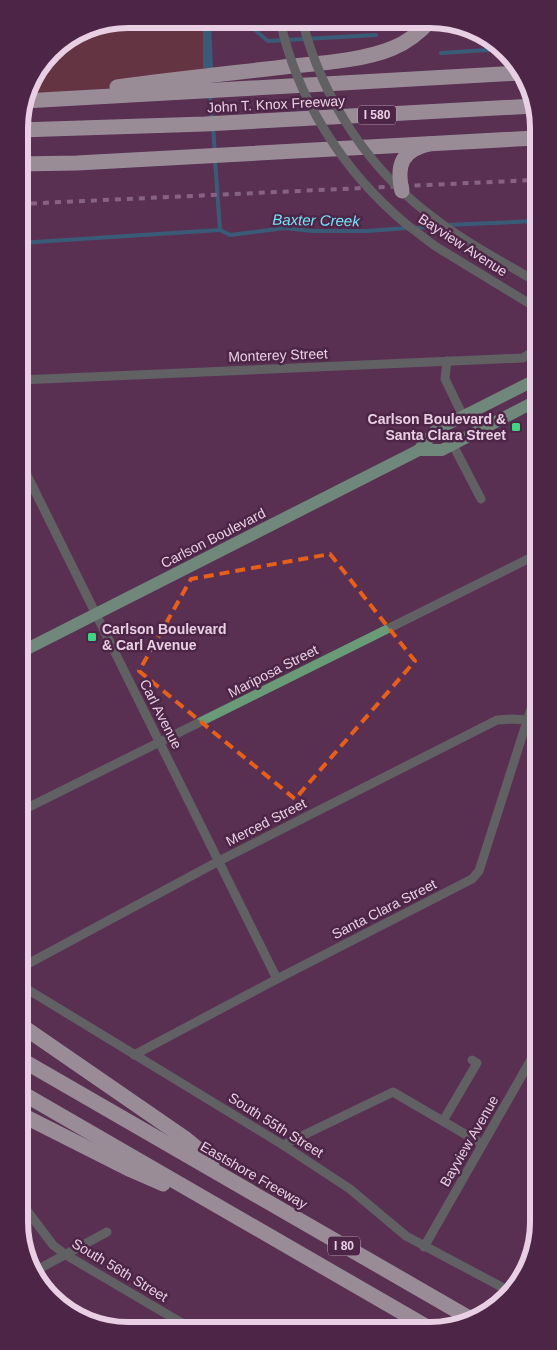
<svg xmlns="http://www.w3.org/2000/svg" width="557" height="1350" font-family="Helvetica,sans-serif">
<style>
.green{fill:#733b2f}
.water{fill:#1490a4}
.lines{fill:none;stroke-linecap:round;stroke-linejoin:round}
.stream{stroke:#1490a4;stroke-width:4}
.minor{stroke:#6a9b79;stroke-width:9}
.major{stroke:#8cf3ad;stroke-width:12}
.highway{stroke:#e7fdec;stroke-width:15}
.rail{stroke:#c1a3bb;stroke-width:4;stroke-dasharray:6 6;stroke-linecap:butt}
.minor-bridge{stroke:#6a9b79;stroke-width:9}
.highway-bridge{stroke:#e7fdec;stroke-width:15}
.marked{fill:none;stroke:#e85f17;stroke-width:4;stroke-dasharray:10 6;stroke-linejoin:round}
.poi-dot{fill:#3cd77e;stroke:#4d2647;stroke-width:2}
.labels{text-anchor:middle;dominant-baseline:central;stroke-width:5;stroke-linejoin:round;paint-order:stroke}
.shield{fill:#4d2647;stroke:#ba9cb4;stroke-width:1}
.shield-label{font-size:12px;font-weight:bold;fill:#e8cfe3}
.street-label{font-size:14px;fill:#e8cfe3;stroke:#4d2647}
.poi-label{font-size:14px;font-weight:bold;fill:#e8cfe3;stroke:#4d2647;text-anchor:end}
.water-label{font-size:15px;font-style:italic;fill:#74e2f9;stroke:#4d2647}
.rim{fill:none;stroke:#e8cfe3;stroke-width:6}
</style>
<rect width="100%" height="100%" fill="#593052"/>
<path class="green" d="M 128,19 L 203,19 L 203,76 L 25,98 L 30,80 L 56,46 L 86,27 Z"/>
<path class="water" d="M 203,19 L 214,19 L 211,23 L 213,68 L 203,68 Z"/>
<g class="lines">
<g class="stream">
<path d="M 247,20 L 256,31 L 268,41 L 376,35"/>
<path d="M 441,53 L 503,49"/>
<path d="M 210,95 L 212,120"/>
<path d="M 213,127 L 215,153"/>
<path d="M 215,160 L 220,230 L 230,235 L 285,228 L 312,231 L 367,231 L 408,228"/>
<path d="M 447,225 L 535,221"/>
<path d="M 415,228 L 440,226"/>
<path d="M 19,243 L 220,230"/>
</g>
<g class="minor">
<path d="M 406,224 L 435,246 L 535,307"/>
<path d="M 447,361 L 445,379 L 463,416"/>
<path d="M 20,380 L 523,358 L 535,350"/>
<path d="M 453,445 L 481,499"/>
<path d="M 20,461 L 277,979"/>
<path d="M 20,493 L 33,487"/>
<path d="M 21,811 L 536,555"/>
<path d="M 22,967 L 219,861 L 497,720 L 512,719 L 528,720"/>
<path d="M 22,986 L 283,1145 L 350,1189 L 406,1236 L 511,1292"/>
<path d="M 134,1055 L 277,979 L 472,879 L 479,871 L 536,693"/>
<path d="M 443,1121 L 477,1063 L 472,1060"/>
<path d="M 283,1145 L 393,1092 L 482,1144"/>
<path d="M 22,1204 L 53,1245 L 66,1255 L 192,1329"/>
<path d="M 424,1247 L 537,1049"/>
<path d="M 35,1271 L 107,1232"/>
</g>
<g class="major">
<path d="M 419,450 L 442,450 L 536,401"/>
<path d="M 21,652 L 419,450 L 436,430 L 535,380"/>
</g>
<g class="highway">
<path d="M 117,87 C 175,79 233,73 292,66 C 323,63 365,60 393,48 C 408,42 420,32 430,21"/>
<path d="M 24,101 L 519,73"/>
<path d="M 19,130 L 205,124 L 535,106"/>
<path d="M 19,164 L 77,163 L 535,138"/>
<path d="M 22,1026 L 186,1139 L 197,1148 L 212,1166"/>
<path d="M 22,1060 L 471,1319"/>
<path d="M 22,1093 L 429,1328"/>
<path d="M 22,1115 L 131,1170 L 163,1184"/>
</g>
<path class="rail" d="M 19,204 L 535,180"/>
<g class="minor-bridge">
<path d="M 280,20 C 297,100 344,172 406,224"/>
<path d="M 302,20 C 323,101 370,172 438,221 C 468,244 503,262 535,281"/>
</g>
<path class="highway-bridge" d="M 402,191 C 396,165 402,150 429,144"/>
</g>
<path d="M0 0H557V1350H0ZM 330,554 L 415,661 L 295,799 L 139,671 L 191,579 Z" fill="#593052" fill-opacity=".55" fill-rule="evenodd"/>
<path class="marked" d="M 330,554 L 415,661 L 295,799 L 139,671 L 191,579 Z"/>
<g class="poi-dot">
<rect x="511" y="422" width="10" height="10" rx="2.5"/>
<rect x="87" y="632" width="10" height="10" rx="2.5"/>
</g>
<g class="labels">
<g class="shield">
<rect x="358" y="105.5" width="38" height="19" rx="4"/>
<rect x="328" y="1236.5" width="32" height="19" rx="4"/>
</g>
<g class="shield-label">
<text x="377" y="115">I 580</text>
<text x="344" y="1246">I 80</text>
</g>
<g class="street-label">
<text transform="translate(276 104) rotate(-3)">John T. Knox Freeway</text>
<text transform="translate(463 245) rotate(33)">Bayview Avenue</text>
<text transform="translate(278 355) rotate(-2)">Monterey Street</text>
<text transform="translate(213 538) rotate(-27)">Carlson Boulevard</text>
<text transform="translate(273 671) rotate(-27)">Mariposa Street</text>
<text transform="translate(161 714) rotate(63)">Carl Avenue</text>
<text transform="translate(266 822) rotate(-27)">Merced Street</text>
<text transform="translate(384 909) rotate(-27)">Santa Clara Street</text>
<text transform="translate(276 1125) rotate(32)">South 55th Street</text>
<text transform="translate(469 1141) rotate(-60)">Bayview Avenue</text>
<text transform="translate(254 1175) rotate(30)">Eastshore Freeway</text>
<text transform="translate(120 1270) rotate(31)">South 56th Street</text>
</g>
<g class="poi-label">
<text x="506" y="419">Carlson Boulevard &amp;<tspan x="506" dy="16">Santa Clara Street</tspan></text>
<text x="102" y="629" text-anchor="start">Carlson Boulevard<tspan x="102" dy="16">&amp; Carl Avenue</tspan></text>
</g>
<g class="water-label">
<text transform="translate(316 220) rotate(1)">Baxter Creek</text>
</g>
</g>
<path d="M0 0H557V1350H0ZM128 28H430A100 100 0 0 1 530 128V1222A100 100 0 0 1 430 1322H128A100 100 0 0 1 28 1222V128A100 100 0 0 1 128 28Z" fill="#4d2647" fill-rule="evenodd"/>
<path class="rim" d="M128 28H430A100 100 0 0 1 530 128V1222A100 100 0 0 1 430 1322H128A100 100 0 0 1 28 1222V128A100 100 0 0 1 128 28Z"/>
</svg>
